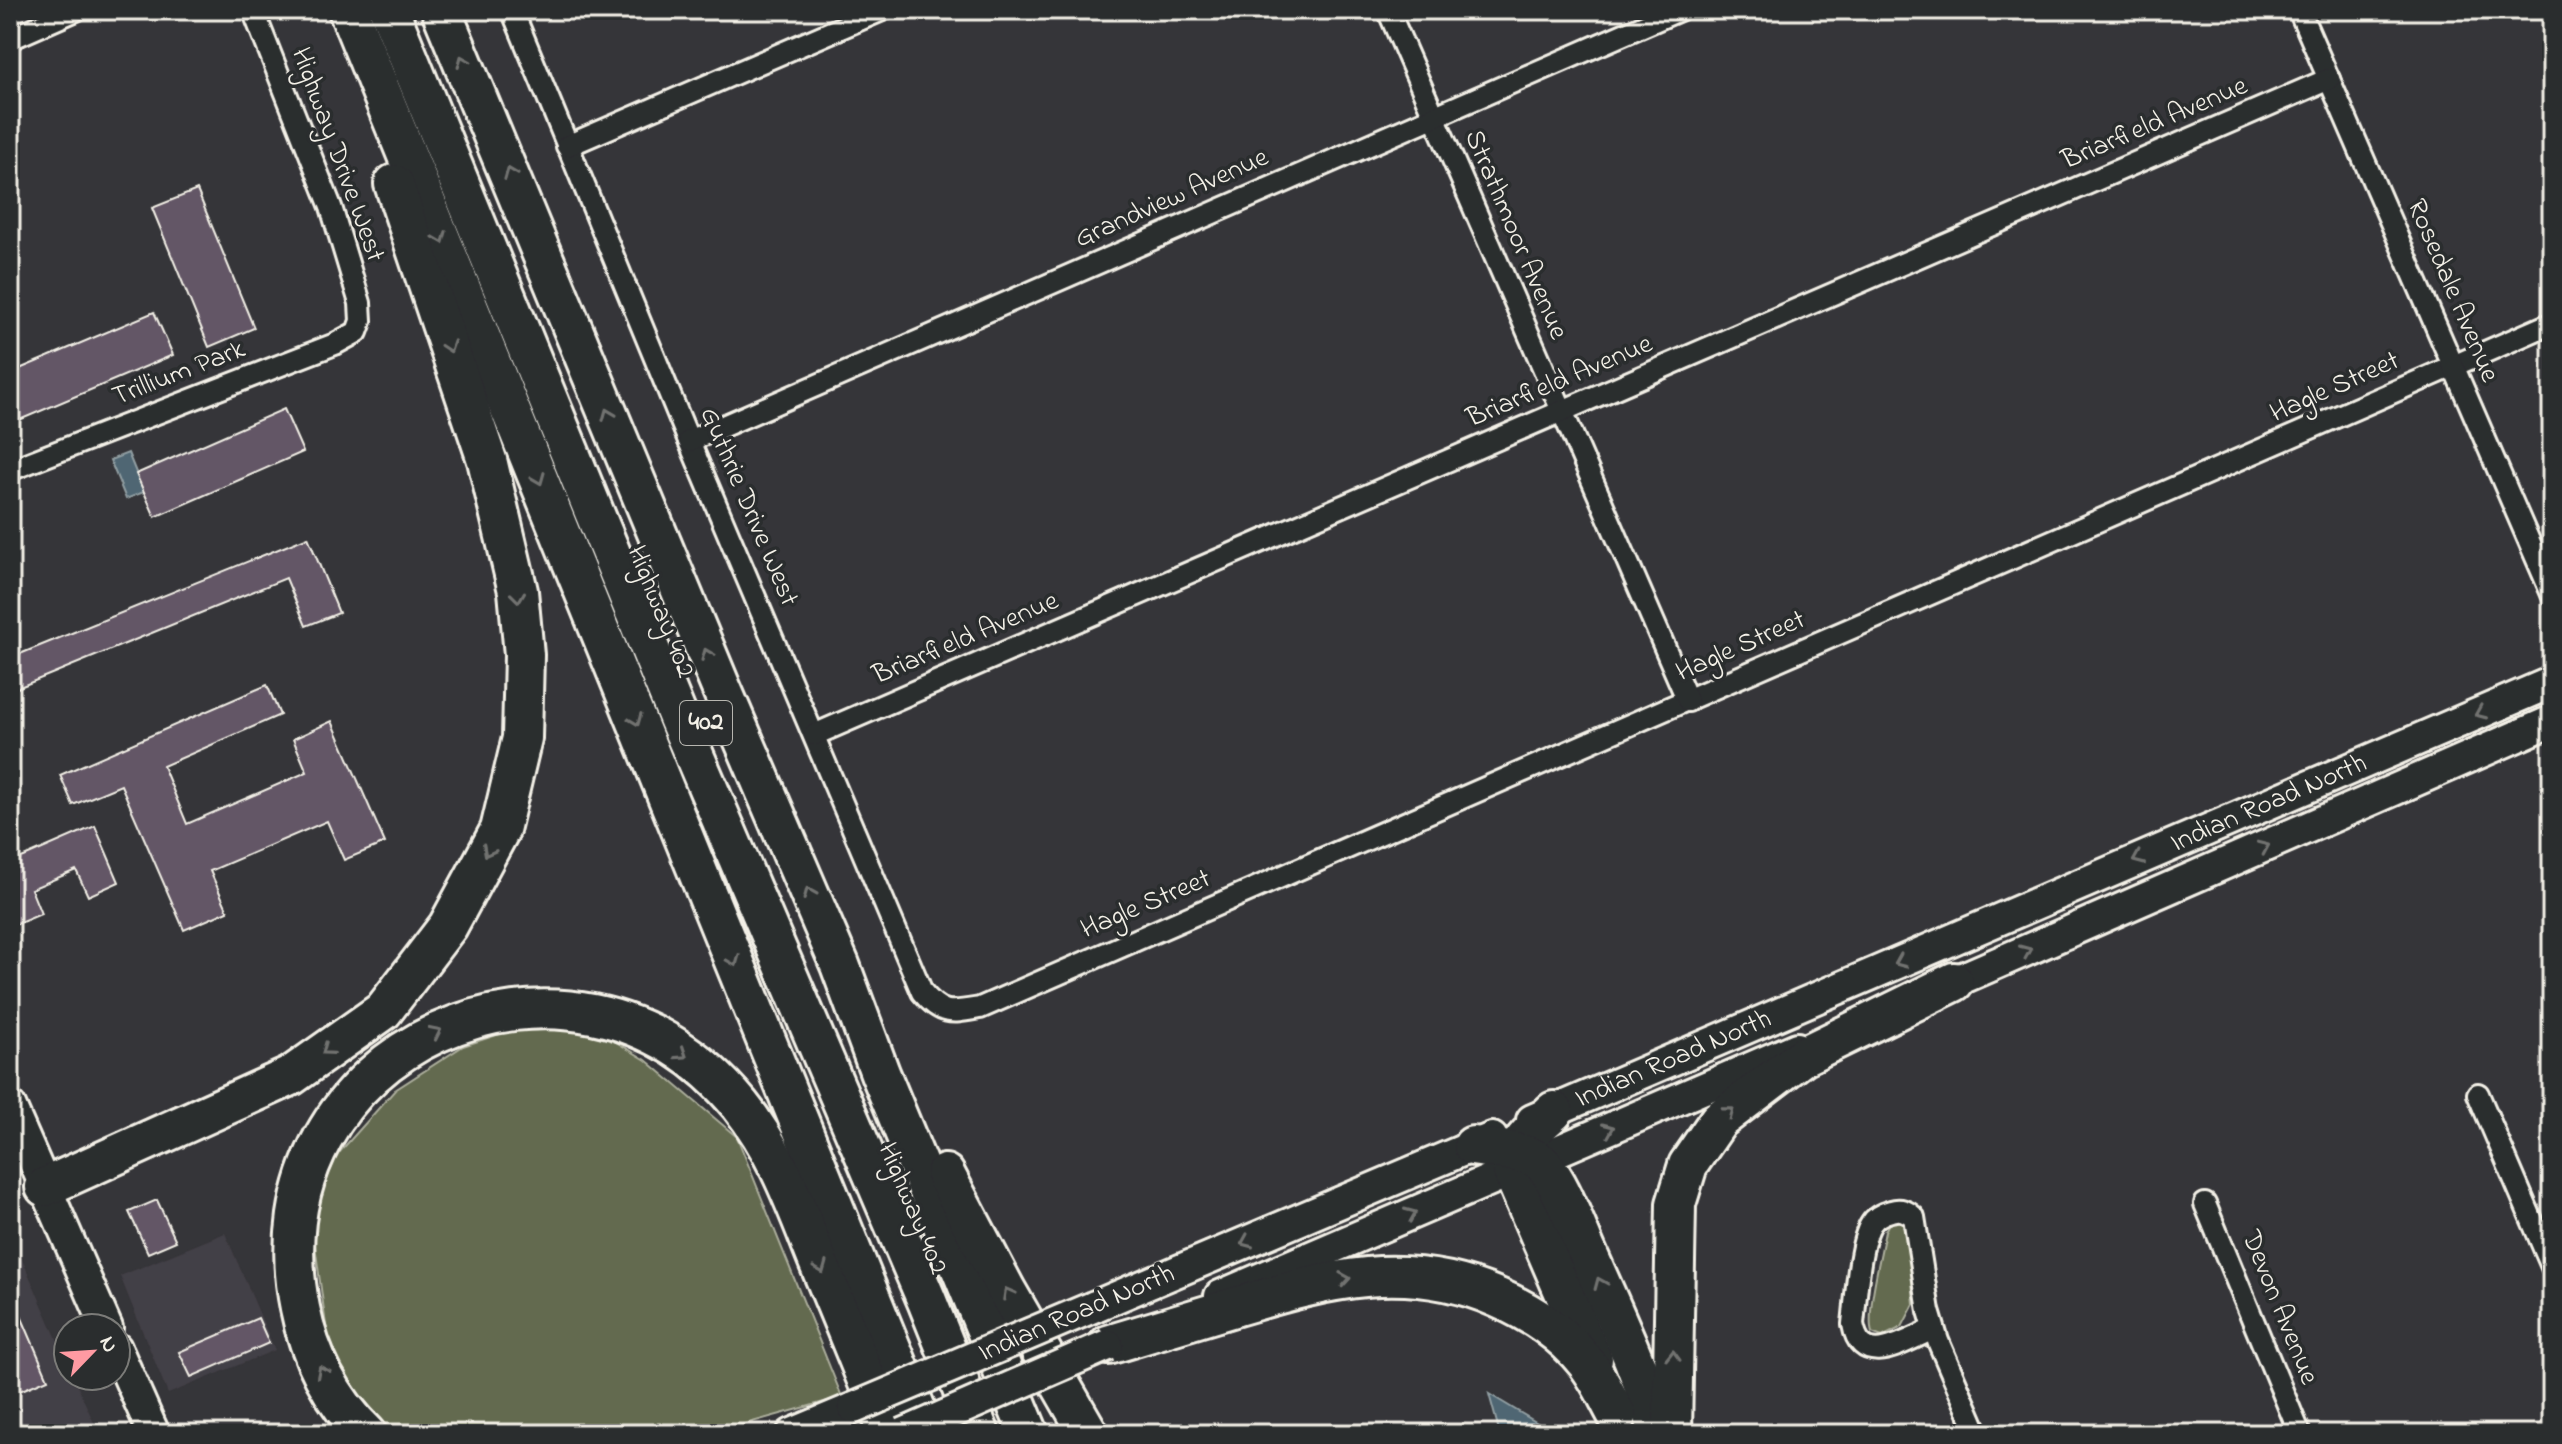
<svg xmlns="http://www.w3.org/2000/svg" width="2562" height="1444" font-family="'Indie Flower',sans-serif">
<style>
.built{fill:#433f46}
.green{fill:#636a50;stroke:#acae9c;stroke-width:2}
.water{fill:#4f6673;stroke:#919ea2;stroke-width:2}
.building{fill:#635766;stroke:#f4f1e8;stroke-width:2}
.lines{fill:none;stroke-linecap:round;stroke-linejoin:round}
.street-casing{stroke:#f4f1e8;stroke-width:26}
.secondary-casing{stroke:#f4f1e8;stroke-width:36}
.highway-casing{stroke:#f4f1e8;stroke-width:44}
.street{stroke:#2a2d2e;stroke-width:20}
.secondary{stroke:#2a2d2e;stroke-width:30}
.highway{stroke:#2a2d2e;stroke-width:38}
.secondary-bridge-casing{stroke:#f4f1e8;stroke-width:36;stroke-linecap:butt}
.secondary-bridge{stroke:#2a2d2e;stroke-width:30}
.oneway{stroke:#71726f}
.labels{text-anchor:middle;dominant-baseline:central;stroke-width:7;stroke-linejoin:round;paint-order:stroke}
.shield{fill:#2a2d2e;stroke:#b7b6b0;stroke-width:2}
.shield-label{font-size:26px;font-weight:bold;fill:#f4f1e8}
.street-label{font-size:28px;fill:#f4f1e8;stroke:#2a2d2e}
</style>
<rect width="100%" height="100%" fill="#353539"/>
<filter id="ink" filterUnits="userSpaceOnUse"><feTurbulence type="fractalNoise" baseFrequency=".0125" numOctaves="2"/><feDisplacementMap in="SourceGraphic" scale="16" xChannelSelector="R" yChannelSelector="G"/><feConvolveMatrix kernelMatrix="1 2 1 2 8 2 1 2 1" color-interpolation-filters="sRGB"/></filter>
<g filter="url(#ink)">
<g class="built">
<path d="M 10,1232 L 68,1364 L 68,1376 L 73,1376 L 99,1434 L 10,1434 Z"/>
<path d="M 225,1233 L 275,1350 L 168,1394 L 120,1276 Z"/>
</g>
<g class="green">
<path d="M 543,1020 L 611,1039 L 646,1060 L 737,1137 L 842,1397 L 709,1434 L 394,1434 L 331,1362 L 311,1216 L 337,1155 L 395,1090 L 463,1046 Z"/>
<path d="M 1898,1221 L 1903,1223 L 1908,1232 L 1914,1304 L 1902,1327 L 1882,1337 L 1872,1333 C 1866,1312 1881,1255 1885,1231 L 1889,1223 Z"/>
</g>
<g class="water">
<path d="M 128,453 L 144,492 L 126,499 L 110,460 Z"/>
<path d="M 1489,1394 L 1539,1424 L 1545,1434 L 1500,1434 Z"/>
</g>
<g class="building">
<path d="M 197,190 L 254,328 L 209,347 L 152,208 Z"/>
<path d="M 154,312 L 173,355 L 10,424 L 10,373 Z"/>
<path d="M 284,409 L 303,452 L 155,517 L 136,474 Z"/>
<path d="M 308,537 L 339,613 L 306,626 L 286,578 L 10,691 L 10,658 Z"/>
<path d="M 267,685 L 280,715 L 163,766 L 187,824 L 307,772 L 293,739 L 332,721 L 385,843 L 344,860 L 327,821 L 210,871 L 228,911 L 184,930 L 121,785 L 73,805 L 60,775 Z"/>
<path d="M 95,826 L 119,882 L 88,896 L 76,870 L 31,889 L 41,914 L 10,927 L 10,863 Z"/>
<path d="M 157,1200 L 176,1241 L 148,1253 L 129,1212 Z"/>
<path d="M 10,1290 L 48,1379 L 10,1395 Z"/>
<path d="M 258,1318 L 269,1343 L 191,1377 L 179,1352 Z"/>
</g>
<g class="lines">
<defs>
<g id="street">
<path d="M 512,10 L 689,441 L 922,992 C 942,1016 951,1013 980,1008 L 2552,323"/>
<path d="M 1388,10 L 1688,701"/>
<path d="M 2299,10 L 2552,594"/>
<path d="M 10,39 L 76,10"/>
<path d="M 567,146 L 882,10"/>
<path d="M 689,441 L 1679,10"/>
<path d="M 10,470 L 335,344 L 357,332 L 361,321 L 360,303 L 331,207 L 253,10"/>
<path d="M 814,735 L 2329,79"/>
<path d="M 2478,1094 L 2552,1267"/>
<path d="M 2205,1204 L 2300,1434"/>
<path d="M 1934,1329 C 1906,1340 1861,1372 1853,1324 C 1856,1299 1859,1243 1871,1224 C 1875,1217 1883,1213 1891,1211 C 1901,1208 1907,1211 1914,1217 L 1929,1311 L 1938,1341 L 1978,1434"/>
</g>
<g id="secondary">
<path d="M 1933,991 L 2552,721"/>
<path d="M 10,1106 L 107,1328"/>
<path id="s1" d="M 1532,1120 L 2552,682"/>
<path d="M 1220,1296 L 1797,1048"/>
<path d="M 1093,1307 L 1492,1138"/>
<path d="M 116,1348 L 154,1434"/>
<path d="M 792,1434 L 854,1408"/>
</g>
<g id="highway">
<path d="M 348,10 L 926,1434"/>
<path d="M 389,10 L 679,720 L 927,1301 L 980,1434"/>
<path d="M 441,10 L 720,685 L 840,965 L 880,1073 L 1029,1434"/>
<path d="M 1554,1111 C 1536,1127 1513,1145 1512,1171 L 1593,1359"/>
<path d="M 1473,1146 C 1489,1149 1526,1151 1538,1160 C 1557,1173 1577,1230 1587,1252 C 1613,1312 1642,1371 1659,1434"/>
<path d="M 945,1174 L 1006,1290 L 1089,1434"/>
<path d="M 45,1187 L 291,1076 L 383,1011 L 448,926 L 500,830 L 522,738 L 524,655 L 518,591 L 487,460 L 394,184"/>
<path d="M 1108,1345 C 1151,1332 1194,1319 1237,1306 C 1328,1279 1407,1258 1498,1298 C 1531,1312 1564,1334 1586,1362 C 1599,1378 1607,1397 1617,1415"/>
<path d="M 367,1434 C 332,1401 309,1355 300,1308 C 247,1048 573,901 740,1105 C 777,1151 796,1206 818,1261 C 842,1318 865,1376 889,1434"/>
<path d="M 1672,1434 L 1676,1204 L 1688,1165 L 1719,1120 L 1803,1056 L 1954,982"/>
</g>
</defs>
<use href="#street" class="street-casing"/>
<use href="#secondary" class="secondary-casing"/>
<use href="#highway" class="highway-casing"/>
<use href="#street" class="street"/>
<use href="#secondary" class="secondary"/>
<use href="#highway" class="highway"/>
<defs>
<g id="secondary-bridge">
<path d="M 854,1408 L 1093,1307"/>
<path d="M 903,1434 L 1108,1345"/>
</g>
</defs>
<use href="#secondary-bridge" class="secondary-bridge-casing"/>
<use href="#secondary-bridge" class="secondary-bridge"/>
</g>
<defs><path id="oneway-chevron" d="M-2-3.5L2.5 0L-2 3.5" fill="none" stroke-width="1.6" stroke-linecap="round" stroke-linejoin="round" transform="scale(2)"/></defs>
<g class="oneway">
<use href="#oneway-chevron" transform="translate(463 61) rotate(-113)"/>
<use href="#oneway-chevron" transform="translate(510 173) rotate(-112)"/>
<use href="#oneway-chevron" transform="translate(441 238) rotate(68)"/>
<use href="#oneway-chevron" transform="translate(449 347) rotate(71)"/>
<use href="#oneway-chevron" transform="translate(608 414) rotate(-112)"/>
<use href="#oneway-chevron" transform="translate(539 479) rotate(68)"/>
<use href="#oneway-chevron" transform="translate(518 597) rotate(83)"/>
<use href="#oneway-chevron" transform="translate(707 654) rotate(-112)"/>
<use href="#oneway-chevron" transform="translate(2480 713) rotate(157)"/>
<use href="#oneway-chevron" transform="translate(636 720) rotate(68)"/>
<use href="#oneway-chevron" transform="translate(2264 847) rotate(-24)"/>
<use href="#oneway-chevron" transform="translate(488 851) rotate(118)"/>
<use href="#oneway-chevron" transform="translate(2138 859) rotate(157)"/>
<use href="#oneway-chevron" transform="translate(809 893) rotate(-113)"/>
<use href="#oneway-chevron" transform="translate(2026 951) rotate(-23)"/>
<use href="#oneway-chevron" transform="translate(734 961) rotate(68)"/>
<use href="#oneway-chevron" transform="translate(1900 962) rotate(157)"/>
<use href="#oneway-chevron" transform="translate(436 1032) rotate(-26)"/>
<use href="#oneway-chevron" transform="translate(327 1050) rotate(144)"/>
<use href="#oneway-chevron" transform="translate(682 1054) rotate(34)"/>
<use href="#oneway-chevron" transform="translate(1729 1112) rotate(-38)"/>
<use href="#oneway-chevron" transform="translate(1609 1129) rotate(-23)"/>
<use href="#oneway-chevron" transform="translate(1411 1214) rotate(-23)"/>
<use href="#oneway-chevron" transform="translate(1246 1242) rotate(157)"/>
<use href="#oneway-chevron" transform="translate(821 1268) rotate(68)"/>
<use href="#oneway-chevron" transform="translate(1345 1279) rotate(-9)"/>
<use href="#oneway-chevron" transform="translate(1600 1283) rotate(-113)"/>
<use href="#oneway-chevron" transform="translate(1008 1293) rotate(-119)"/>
<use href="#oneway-chevron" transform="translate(1673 1356) rotate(-89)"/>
<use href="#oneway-chevron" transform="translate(322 1371) rotate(-117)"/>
</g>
</g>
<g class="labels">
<rect class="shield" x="680" y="701" width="52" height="44" rx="6"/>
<g class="shield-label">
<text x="706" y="723">402</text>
</g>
<g class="street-label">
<text transform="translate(2155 124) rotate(-23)">Briarfield Avenue</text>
<text transform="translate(337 155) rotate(70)">Highway Drive West</text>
<text transform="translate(1172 199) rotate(-24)">Grandview Avenue</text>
<text transform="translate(1515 235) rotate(67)">Strathmoor Avenue</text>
<text transform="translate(2452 291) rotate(67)">Rosedale Avenue</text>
<text transform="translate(179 374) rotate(-21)">Trillium Park</text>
<text transform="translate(1560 382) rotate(-23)">Briarfield Avenue</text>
<text transform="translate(2335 388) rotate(-24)">Hagle Street</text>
<text transform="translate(748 507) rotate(67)">Guthrie Drive West</text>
<text transform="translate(660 612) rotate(68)">Highway 402</text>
<text transform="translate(966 639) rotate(-23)">Briarfield Avenue</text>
<text transform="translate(1741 647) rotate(-24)">Hagle Street</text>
<text stroke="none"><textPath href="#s1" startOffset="802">Indian Road North</textPath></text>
<text transform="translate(1146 905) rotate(-23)">Hagle Street</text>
<text stroke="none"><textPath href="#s1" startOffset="154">Indian Road North</textPath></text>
<text transform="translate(912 1209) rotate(67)">Highway 402</text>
<text transform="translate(2279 1308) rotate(68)">Devon Avenue</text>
<text transform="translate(1077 1314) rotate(-23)">Indian Road North</text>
</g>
</g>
<rect width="2562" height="1444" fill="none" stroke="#2a2d2e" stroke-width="40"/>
<rect x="20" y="20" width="2522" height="1404" fill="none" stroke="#f4f1e8" stroke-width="3" filter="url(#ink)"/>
<g transform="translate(92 1352) rotate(65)"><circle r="38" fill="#2a2d2e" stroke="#7b7b78" stroke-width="2"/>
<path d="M0-6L14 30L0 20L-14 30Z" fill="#ff9aa2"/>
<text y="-12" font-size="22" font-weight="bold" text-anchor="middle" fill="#f4f1e8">N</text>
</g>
</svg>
